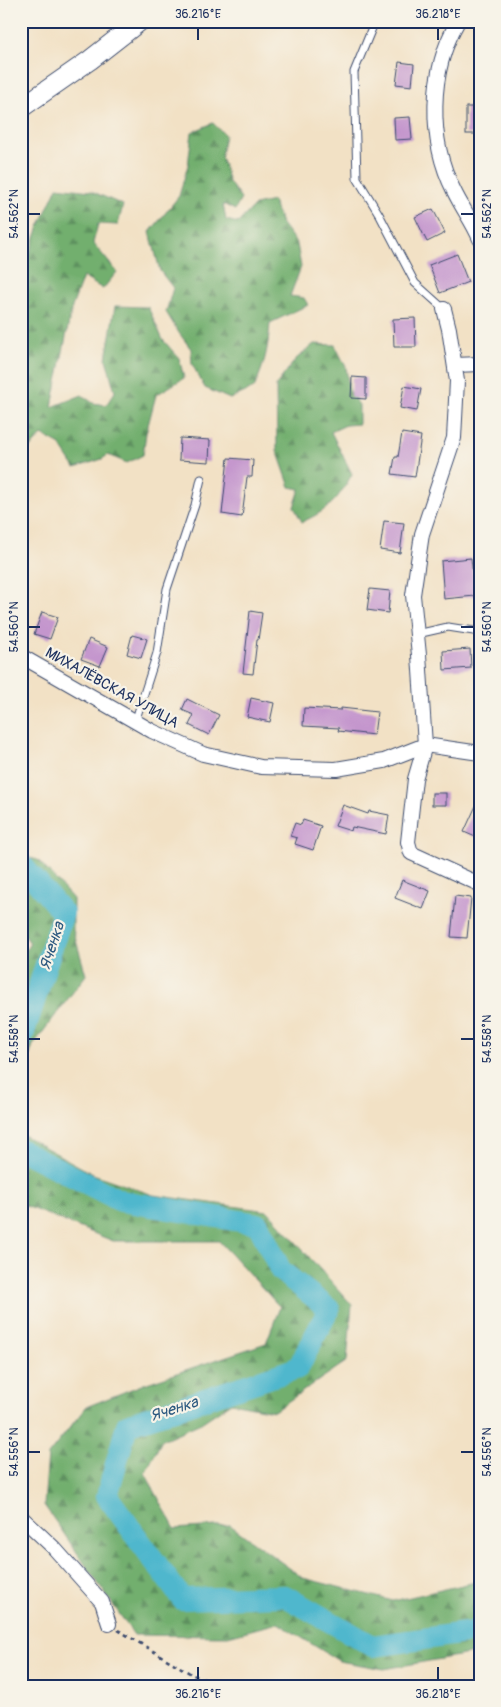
<svg xmlns="http://www.w3.org/2000/svg" width="501" height="1707" font-family="Pangolin,sans-serif">
<style>
.forest{fill:url(#forest-firs);stroke:#466f66}
.lines{fill:none;stroke-linecap:round;stroke-linejoin:round}
.river{stroke:#4fb7cd;stroke-width:22}
.building{fill:#c496cd}
.lane-casing{stroke:#3b4a6d;stroke-width:9}
.street-casing{stroke:#3b4a6d;stroke-width:16}
.secondary-casing{stroke:#3b4a6d;stroke-width:21}
.path{stroke:#3b4a6d;stroke-width:2.5;stroke-dasharray:4 4;stroke-linecap:butt}
.lane{stroke:#fff;stroke-width:7}
.street{stroke:#fff;stroke-width:14}
.secondary{stroke:#fff;stroke-width:19}
.ticks{fill:none;stroke:#1b2f5e;stroke-width:2}
.labels{text-anchor:middle;dominant-baseline:central;stroke-width:4.5;stroke-linejoin:round;paint-order:stroke}
.street-label{font-size:15px;fill:#1b2f5e;stroke:#f7f3e8}
.water-label{font-size:16px;font-style:italic;fill:#2b587f;stroke:#f7f3e8}
.neatline{fill:none;stroke:#1b2f5e;stroke-width:2}
.ticks-label{font-size:12px;text-anchor:middle;fill:#1b2f5e}
</style>
<defs>
<pattern id="forest-firs" width="22" height="20" patternUnits="userSpaceOnUse" patternTransform="scale(1.25)"><rect width="22" height="20" fill="#72af6e"/><path d="M5 1l3.5 6h-7zM16 11l3.5 6h-7z" fill="#5d8f5e"/></pattern>
</defs>
<rect width="100%" height="100%" fill="#f7f3e8"/>
<filter id="ink" filterUnits="userSpaceOnUse"><feTurbulence type="fractalNoise" baseFrequency=".02" numOctaves="2"/><feDisplacementMap in="SourceGraphic" scale="10" xChannelSelector="R" yChannelSelector="G"/><feConvolveMatrix kernelMatrix="1 2 1 2 8 2 1 2 1" color-interpolation-filters="sRGB"/></filter>
<filter id="wash" filterUnits="userSpaceOnUse"><feTurbulence type="fractalNoise" baseFrequency=".0096" numOctaves="4" result="noise"/><feDisplacementMap in="SourceGraphic" scale="20" xChannelSelector="R" yChannelSelector="G"/><feGaussianBlur stdDeviation="1.12" result="paint"/><feColorMatrix in="noise" values="0 0 0 0 0 0 0 0 0 0 0 0 0 0 0 0 0 1.4 0 .05"/><feComposite in="paint" operator="in"/></filter>
<g filter="url(#wash)">
<rect width="100%" height="100%" fill="#f2e1c5"/>
<g class="forest">
<path d="M 213,123 L 225,135 L 221,156 L 229,182 L 241,199 L 235,210 L 223,204 L 226,220 L 238,223 L 255,205 L 273,201 L 282,224 L 297,244 L 301,267 L 290,296 L 304,298 L 308,305 L 270,323 C 268,350 265,363 254,388 L 230,399 L 205,388 L 192,364 L 191,349 L 179,333 L 166,312 L 173,288 L 160,271 L 150,232 L 179,196 L 188,165 L 192,132 Z"/>
<path d="M 57,187 L 91,191 L 123,205 L 118,225 L 98,224 L 93,243 L 117,272 L 103,289 L 83,277 L 72,307 L 52,407 L 82,395 L 93,403 L 106,405 L 115,392 L 106,359 L 115,306 L 148,307 L 163,340 L 179,358 L 184,378 L 156,395 L 146,433 L 143,455 L 127,463 L 108,455 L 102,459 L 75,468 L 60,445 L 42,435 L 29,449 L 21,444 L 21,278 L 38,229 Z"/>
<path d="M 314,344 L 335,345 L 346,367 L 349,390 L 359,405 L 359,424 L 346,425 L 331,432 L 352,474 C 338,500 329,510 302,522 L 294,507 L 300,489 L 290,487 L 277,450 L 276,385 L 296,359 Z"/>
<path d="M 21,856 L 38,860 L 73,899 L 73,930 L 86,975 L 33,1045 L 21,1083 L 21,959 L 30,943 L 21,930 Z"/>
<path d="M 21,1134 L 93,1174 L 153,1195 L 268,1211 L 352,1305 L 347,1361 L 274,1411 L 231,1403 L 201,1423 L 162,1440 L 145,1473 L 175,1529 L 230,1525 L 303,1578 L 393,1601 L 480,1581 L 480,1652 L 384,1669 L 339,1661 L 278,1623 L 228,1636 L 134,1635 L 44,1505 L 48,1455 L 86,1407 L 144,1384 L 266,1343 L 280,1307 L 219,1241 L 113,1241 L 21,1204 Z"/>
</g>
<g class="lines">
<g class="river">
<path d="M 21,864 L 63,913 L 21,1041"/>
<path d="M 21,1150 L 121,1201 L 258,1224 L 281,1271 L 329,1309 L 298,1368 L 127,1425 L 107,1496 L 182,1599 L 285,1596 L 373,1646 L 480,1631"/>
</g>
</g>
<g id="blocks">
<g class="building">
<path d="M 399,62 L 414,64 L 412,86 L 396,84 Z"/>
<rect x="466" y="107" width="14" height="27"/>
<path d="M 410,117 L 412,139 L 395,140 L 394,118 Z"/>
<path d="M 433,209 L 445,233 L 427,242 L 415,217 Z"/>
<path d="M 457,254 L 468,282 L 440,293 L 429,265 Z"/>
<path d="M 415,318 L 416,347 L 394,347 L 393,319 Z"/>
<path d="M 352,377 L 366,378 L 366,399 L 351,398 Z"/>
<path d="M 404,386 L 421,389 L 417,411 L 400,408 Z"/>
<path d="M 402,433 L 421,436 L 415,477 L 392,474 L 395,457 L 398,457 Z"/>
<path d="M 180,438 L 210,440 L 209,462 L 179,460 Z"/>
<path d="M 228,458 L 253,460 L 252,477 L 247,477 L 242,517 L 222,514 Z"/>
<path d="M 384,521 L 404,523 L 400,553 L 380,550 Z"/>
<path d="M 471,558 L 475,596 L 444,599 L 441,561 Z"/>
<path d="M 370,589 L 390,591 L 388,613 L 367,610 Z"/>
<path d="M 250,611 L 262,613 L 258,640 L 257,640 L 253,674 L 243,673 Z"/>
<path d="M 42,612 L 58,617 L 50,639 L 34,634 Z"/>
<path d="M 132,635 L 147,639 L 141,658 L 127,654 Z"/>
<path d="M 89,639 L 108,647 L 100,666 L 81,659 Z"/>
<path d="M 470,649 L 471,668 L 444,670 L 443,651 Z"/>
<path d="M 251,698 L 274,703 L 270,722 L 247,717 Z"/>
<path d="M 187,699 L 219,715 L 209,735 L 189,725 L 194,715 L 182,710 Z"/>
<path d="M 304,708 L 341,710 L 341,708 L 377,712 L 374,735 L 338,731 L 339,728 L 303,726 Z"/>
<rect x="432" y="793" width="14" height="12"/>
<path d="M 480,797 L 480,839 L 464,832 Z"/>
<path d="M 343,805 L 368,814 L 369,811 L 389,815 L 386,834 L 352,827 L 351,831 L 335,826 Z"/>
<path d="M 303,820 L 321,826 L 313,850 L 295,844 L 297,838 L 290,836 L 295,823 L 301,825 Z"/>
<path d="M 402,880 L 430,891 L 423,909 L 395,898 Z"/>
<path d="M 455,896 L 471,898 L 467,938 L 451,937 Z"/>
</g>
</g>
</g>
<g filter="url(#ink)">
<use href="#blocks" fill-opacity="0" stroke="#3b4a6d" stroke-width="1"/>
<g class="lines">
<defs>
<g id="lane">
<path d="M 375,21 L 354,72 L 357,178 L 379,214 L 415,283 L 444,309"/>
<path d="M 417,634 L 448,627 L 480,632"/>
<path d="M 135,722 L 157,653 L 167,589 L 195,505 L 201,479"/>
</g>
<g id="street">
<path d="M 458,21 C 429,71 428,140 454,191 C 462,208 473,222 480,239"/>
<path d="M 444,309 L 449,329 L 457,381 L 454,438 L 422,534 L 413,595 L 419,655 L 425,745 L 415,779 L 408,842 L 411,853 L 479,884"/>
<path d="M 455,365 L 480,364"/>
<path d="M 21,656 L 152,731 L 203,754 L 261,767 L 336,769 L 384,761 L 425,745 L 480,753"/>
<path d="M 21,1517 L 54,1548 L 102,1602 L 109,1624"/>
</g>
<path id="secondary" d="M 21,108 L 90,60 L 140,21"/>
</defs>
<use href="#lane" class="lane-casing"/>
<use href="#street" class="street-casing"/>
<use href="#secondary" class="secondary-casing"/>
<path class="path" d="M 118,1630 L 193,1675 L 222,1686"/>
<use href="#lane" class="lane"/>
<use href="#street" class="street"/>
<use href="#secondary" class="secondary"/>
</g>
</g>
<path class="ticks" d="M 198,28 L 198,40M 438,28 L 438,40M 28,214 L 40,214M 461,214 L 474,214M 28,627 L 40,627M 461,627 L 474,627M 28,1039 L 40,1039M 461,1039 L 474,1039M 28,1452 L 40,1452M 461,1452 L 474,1452M 198,1667 L 198,1680M 438,1667 L 438,1680"/>
<g class="labels">
<g class="street-label">
<text transform="translate(112 688) rotate(29)">МИХАЛЁВСКАЯ УЛИЦА</text>
</g>
<g class="water-label">
<text transform="translate(52 946) rotate(-72)">Яченка</text>
<text transform="translate(174 1409) rotate(-18)">Яченка</text>
</g>
</g>
<rect width="501" height="1707" fill="none" stroke="#f7f3e8" stroke-width="55"/>
<rect x="28" y="28" width="446" height="1652" class="neatline"/>
<g class="ticks-label">
<text x="198" y="18">36.216°E</text>
<text x="438" y="18">36.218°E</text>
<text transform="translate(14 214) rotate(-90)" y="4">54.562°N</text>
<text transform="translate(487 214) rotate(-90)" y="4">54.562°N</text>
<text transform="translate(14 627) rotate(-90)" y="4">54.560°N</text>
<text transform="translate(487 627) rotate(-90)" y="4">54.560°N</text>
<text transform="translate(14 1039) rotate(-90)" y="4">54.558°N</text>
<text transform="translate(487 1039) rotate(-90)" y="4">54.558°N</text>
<text transform="translate(14 1452) rotate(-90)" y="4">54.556°N</text>
<text transform="translate(487 1452) rotate(-90)" y="4">54.556°N</text>
<text x="198" y="1698">36.216°E</text>
<text x="438" y="1698">36.218°E</text>
</g>
</svg>
